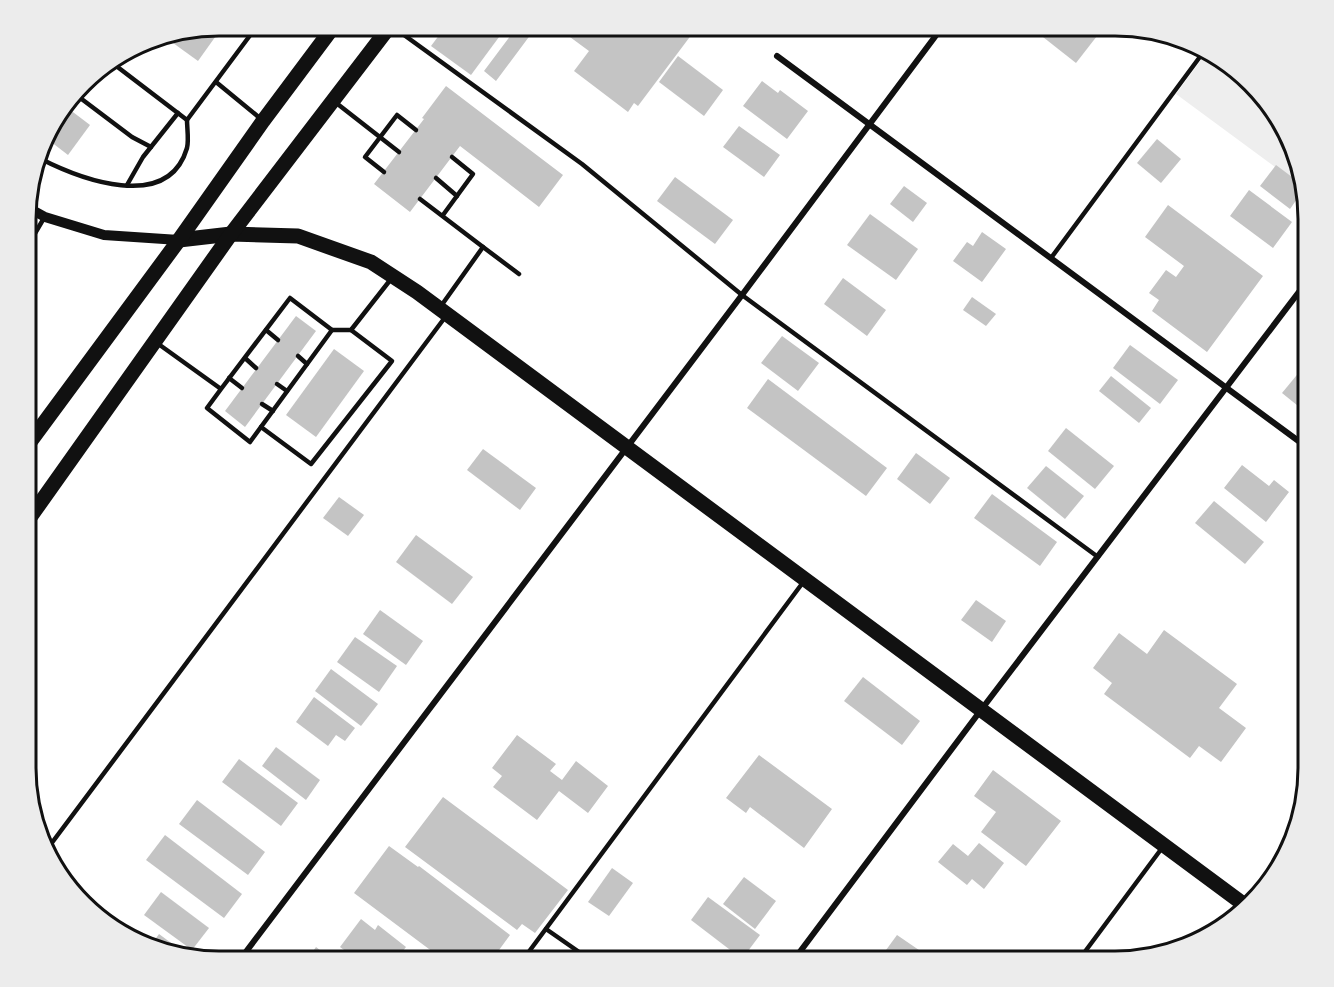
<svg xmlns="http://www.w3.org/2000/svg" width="1334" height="987" font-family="Jost,sans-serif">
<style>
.green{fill:#eee}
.building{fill:#c4c4c4}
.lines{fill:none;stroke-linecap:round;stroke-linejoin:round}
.service{stroke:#111;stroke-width:4.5}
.minor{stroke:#111;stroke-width:6}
.tertiary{stroke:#111;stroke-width:10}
.primary{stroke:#111;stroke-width:15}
.rim{fill:none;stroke:#111;stroke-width:3}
</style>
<rect width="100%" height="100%" fill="#fff"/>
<path class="green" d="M 1207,52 L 1242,73 L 1289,134 L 1301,186 L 1176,94 Z"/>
<g class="building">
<path d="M 219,25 L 223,26 L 198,61 L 162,35 Z"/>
<path d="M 446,26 L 493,26 L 502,33 L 471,75 L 431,46 Z"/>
<path d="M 499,26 L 537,26 L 496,81 L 484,71 L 511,35 Z"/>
<path d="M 555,26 L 698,26 L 638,106 L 634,103 L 628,112 L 574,71 L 589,51 Z"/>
<path d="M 1029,26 L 1084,26 L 1097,36 L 1076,63 Z"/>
<path d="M 678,56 L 723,90 L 704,116 L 659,82 Z"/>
<path d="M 762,81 L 778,93 L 780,90 L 808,111 L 787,139 L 743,106 Z"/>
<path d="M 446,86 L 563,175 L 539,207 L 460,146 L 410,212 L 374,184 L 424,119 L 422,118 Z"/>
<path d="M 65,106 L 90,125 L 68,155 L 46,138 L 51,123 Z"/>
<path d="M 739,126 L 780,155 L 764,177 L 723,147 Z"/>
<path d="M 1157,139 L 1181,159 L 1161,183 L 1137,163 Z"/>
<path d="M 1276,165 L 1300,183 L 1302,192 L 1290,209 L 1260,186 Z"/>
<path d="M 675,177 L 733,220 L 715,244 L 657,201 Z"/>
<path d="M 904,186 L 927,203 L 913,222 L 890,204 Z"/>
<path d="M 1249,190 L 1292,222 L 1273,248 L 1230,216 Z"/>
<path d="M 1168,205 L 1263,276 L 1207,352 L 1152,311 L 1159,300 L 1149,293 L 1166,270 L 1176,277 L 1184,266 L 1145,237 Z"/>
<path d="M 870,214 L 918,249 L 896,280 L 847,245 Z"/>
<path d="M 982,232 L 1006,249 L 982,282 L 953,261 L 967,242 L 973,246 Z"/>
<path d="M 843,278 L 886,310 L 867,336 L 824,304 Z"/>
<path d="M 972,297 L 996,314 L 986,326 L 963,310 Z"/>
<path d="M 296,316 L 316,331 L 245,427 L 225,411 Z"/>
<path d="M 782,336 L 819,363 L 798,391 L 761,363 Z"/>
<path d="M 1130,345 L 1178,380 L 1160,404 L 1113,368 Z"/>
<path d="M 334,349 L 364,371 L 316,437 L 286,415 Z"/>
<path d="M 1301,370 L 1308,376 L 1308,414 L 1282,393 Z"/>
<path d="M 1111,376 L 1151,408 L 1139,423 L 1099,391 Z"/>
<path d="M 768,379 L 887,468 L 866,496 L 747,408 Z"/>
<path d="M 1066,428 L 1114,466 L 1095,489 L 1048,451 Z"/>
<path d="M 483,449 L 536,488 L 520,510 L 467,470 Z"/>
<path d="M 916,453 L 950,478 L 930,504 L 897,479 Z"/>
<path d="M 1242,465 L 1269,486 L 1274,480 L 1289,492 L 1266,522 L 1224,488 Z"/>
<path d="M 1046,466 L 1084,496 L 1065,519 L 1027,488 Z"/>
<path d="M 992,494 L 1057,542 L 1040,566 L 974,518 Z"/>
<path d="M 339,497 L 364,515 L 348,536 L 323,518 Z"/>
<path d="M 1214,501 L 1264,542 L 1245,564 L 1195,523 Z"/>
<path d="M 416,535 L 473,577 L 452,604 L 396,562 Z"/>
<path d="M 976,600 L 1006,621 L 992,642 L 961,620 Z"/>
<path d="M 380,610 L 423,641 L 406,665 L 363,634 Z"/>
<path d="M 1164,630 L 1237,684 L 1219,708 L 1246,728 L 1221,762 L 1199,746 L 1190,758 L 1104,694 L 1112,683 L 1093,668 L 1119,633 L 1147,654 Z"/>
<path d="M 355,637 L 397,666 L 379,692 L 337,662 Z"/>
<path d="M 331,669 L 378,704 L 361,726 L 315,691 Z"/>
<path d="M 863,677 L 920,721 L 902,745 L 844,701 Z"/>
<path d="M 314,697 L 355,728 L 345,741 L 336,735 L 328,746 L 296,722 Z"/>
<path d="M 517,735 L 556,764 L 550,771 L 562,780 L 576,761 L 608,786 L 588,813 L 559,791 L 537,820 L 493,787 L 502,776 L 492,768 Z"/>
<path d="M 276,747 L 320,780 L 306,800 L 262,766 Z"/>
<path d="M 759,755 L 832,809 L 804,848 L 750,807 L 746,813 L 726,798 Z"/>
<path d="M 239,759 L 298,803 L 281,826 L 222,782 Z"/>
<path d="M 993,770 L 1061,821 L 1026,866 L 981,832 L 996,812 L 974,796 Z"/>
<path d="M 443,797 L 568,890 L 535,933 L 522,924 L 517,930 L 405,847 Z"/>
<path d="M 197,800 L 265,852 L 248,875 L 179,824 Z"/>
<path d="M 165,835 L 242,894 L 224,918 L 146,860 Z"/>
<path d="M 979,843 L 1004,863 L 984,889 L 972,879 L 967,885 L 938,862 L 953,844 L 968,856 Z"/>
<path d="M 389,846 L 418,867 L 419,866 L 510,935 L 491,961 L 445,961 L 354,893 Z"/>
<path d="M 612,868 L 633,883 L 609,916 L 588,902 Z"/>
<path d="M 744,877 L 776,901 L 755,929 L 723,904 Z"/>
<path d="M 161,892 L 209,928 L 192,950 L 144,915 Z"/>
<path d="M 708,897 L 760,935 L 742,959 L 691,920 Z"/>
<path d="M 361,919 L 375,930 L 378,925 L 406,947 L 395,961 L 359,961 L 340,947 Z"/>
<path d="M 159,934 L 186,954 L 185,956 L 149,948 Z"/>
<path d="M 897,935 L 935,961 L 878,961 Z"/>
<path d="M 316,947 L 334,961 L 306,961 Z"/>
</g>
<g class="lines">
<g class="service">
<path d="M 393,27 L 582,164 L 742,295 L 1098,557"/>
<path d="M 111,62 L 187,120 L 257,26"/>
<path d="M 216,82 L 261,119"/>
<path d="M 75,94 L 132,137 L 151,147"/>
<path d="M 335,102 L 399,152"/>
<path d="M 39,158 C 80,179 168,213 187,148 C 189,140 187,128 187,120"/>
<path d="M 384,172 L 365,157 L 397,115 L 416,130"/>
<path d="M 436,178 L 457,196"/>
<path d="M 127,185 L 143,157 L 178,113"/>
<path d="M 420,199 L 483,247 L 441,306"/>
<path d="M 443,215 L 473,174 L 452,157"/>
<path d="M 27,247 L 44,218"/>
<path d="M 483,247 L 519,274"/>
<path d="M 1051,258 L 1205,50"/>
<path d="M 266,330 L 278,340"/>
<path d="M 332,330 L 351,330 L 391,279"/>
<path d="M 157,343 L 221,389 L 207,408 L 250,442 L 332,330 L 290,298 L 221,389"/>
<path d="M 298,356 L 307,364"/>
<path d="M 245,358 L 256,368"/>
<path d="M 229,378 L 242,388"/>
<path d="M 277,384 L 287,391"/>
<path d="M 262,404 L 273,411"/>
<path d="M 261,427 L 311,464 L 392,361 L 351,330"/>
<path d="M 45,852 L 446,316"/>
<path d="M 546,929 L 592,961"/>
<path d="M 522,961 L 804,581"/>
<path d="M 1078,961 L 1162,848"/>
</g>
<g class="minor">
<path d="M 777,56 L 1308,448"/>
<path d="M 239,961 L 742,295 L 943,26"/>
<path d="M 793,961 L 981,710 L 1308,280"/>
</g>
<path class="tertiary" d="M 27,207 L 45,217 L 104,235 L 179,240"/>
<g class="primary">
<path d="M 179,240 L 231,234 L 298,236 L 371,262 L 417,292 L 1246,906"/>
<path d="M 27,446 L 179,240 L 263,121 L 334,26"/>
<path d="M 26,523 L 231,234 L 390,26"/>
</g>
</g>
<path d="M0 0H1334V987H0ZM219 36H1115A183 183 0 0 1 1298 219V768A183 183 0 0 1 1115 951H219A183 183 0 0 1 36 768V219A183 183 0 0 1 219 36Z" fill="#ececec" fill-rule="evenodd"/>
<path class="rim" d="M219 36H1115A183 183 0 0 1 1298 219V768A183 183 0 0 1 1115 951H219A183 183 0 0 1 36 768V219A183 183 0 0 1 219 36Z"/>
</svg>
